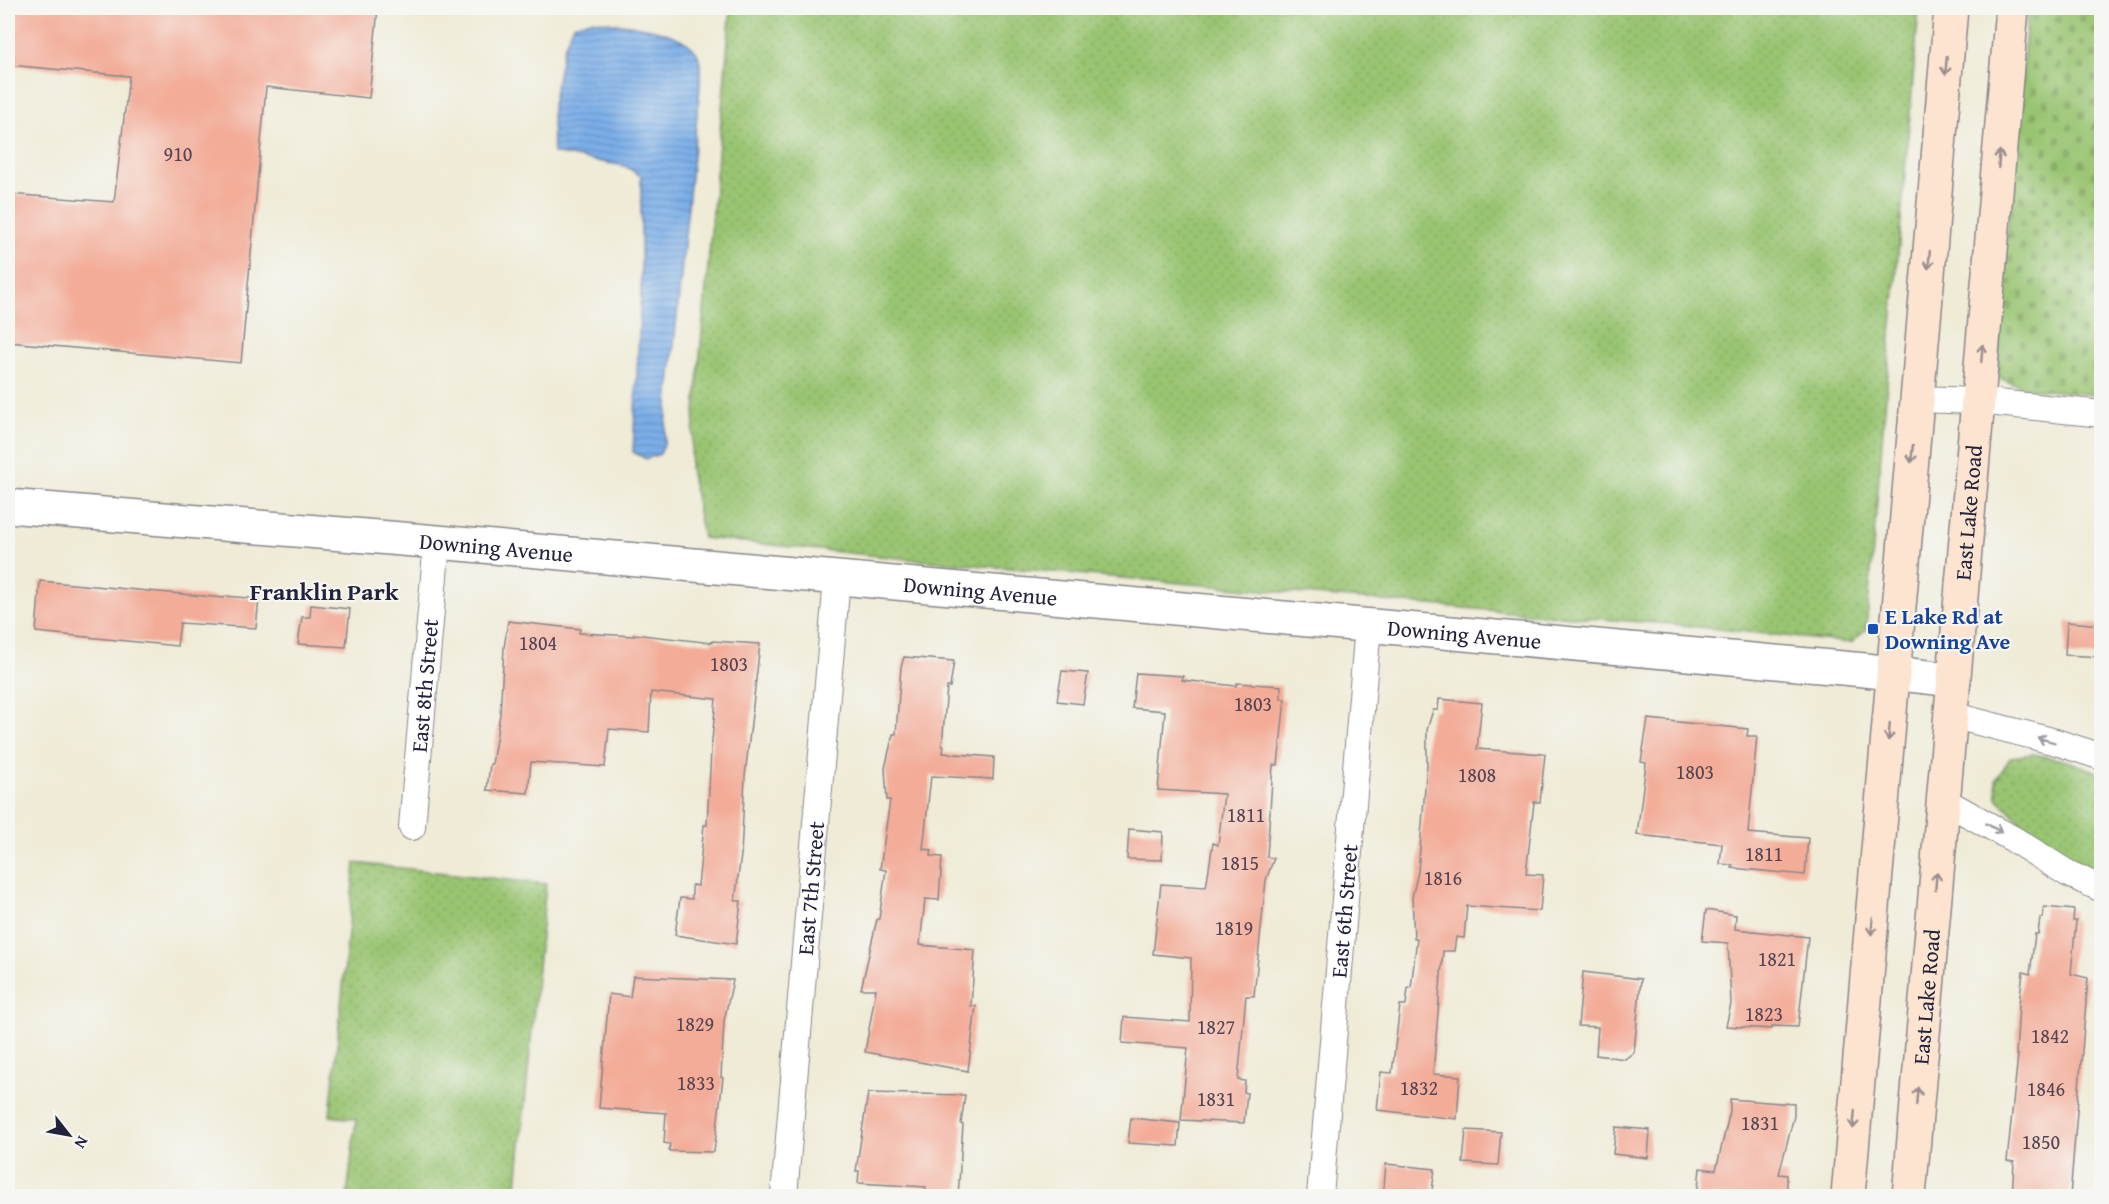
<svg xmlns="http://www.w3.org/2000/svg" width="2109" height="1204" font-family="'Gentium Book Plus',serif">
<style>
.grass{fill:url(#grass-dots);stroke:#5e7356;stroke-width:1.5}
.cemetery{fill:url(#cemetery-stones);stroke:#5e7356;stroke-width:1.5}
.water{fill:url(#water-rules);stroke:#4f6892;stroke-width:1.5}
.building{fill:#f3ac98}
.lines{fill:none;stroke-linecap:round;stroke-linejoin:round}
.minor-casing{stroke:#888689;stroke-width:28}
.tertiary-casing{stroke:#888689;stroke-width:36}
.secondary-casing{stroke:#888689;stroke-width:36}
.minor{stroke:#fff;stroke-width:26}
.tertiary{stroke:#fff;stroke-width:33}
.secondary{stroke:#fde4d0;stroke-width:33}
.oneway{stroke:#9a8d8d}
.oneway2{stroke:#9c9ca7}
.transit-dot{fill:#1a4fb4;stroke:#f6f6f2;stroke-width:2}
.labels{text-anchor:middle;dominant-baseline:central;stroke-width:4.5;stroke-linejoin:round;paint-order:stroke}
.number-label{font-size:20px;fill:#564452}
.street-label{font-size:22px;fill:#22223b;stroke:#f6f6f2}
.transit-label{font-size:22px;font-weight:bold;fill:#164399;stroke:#f6f6f2;text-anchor:start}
.neighbourhood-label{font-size:24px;font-weight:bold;fill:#22223b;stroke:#f6f6f2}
</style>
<defs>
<pattern id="grass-dots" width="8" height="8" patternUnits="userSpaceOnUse" patternTransform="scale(1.5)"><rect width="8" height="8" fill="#99c471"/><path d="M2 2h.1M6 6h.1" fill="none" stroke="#84a863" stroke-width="1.8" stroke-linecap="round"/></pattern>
<pattern id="cemetery-stones" width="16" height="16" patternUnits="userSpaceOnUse" patternTransform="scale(1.5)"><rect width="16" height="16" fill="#99c471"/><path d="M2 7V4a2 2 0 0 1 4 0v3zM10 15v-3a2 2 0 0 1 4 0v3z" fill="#84a863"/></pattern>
<pattern id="water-rules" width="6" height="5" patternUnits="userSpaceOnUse" patternTransform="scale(1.5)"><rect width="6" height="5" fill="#7cafe9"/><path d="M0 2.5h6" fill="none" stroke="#658ebe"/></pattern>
</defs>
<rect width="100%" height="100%" fill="#f6f6f2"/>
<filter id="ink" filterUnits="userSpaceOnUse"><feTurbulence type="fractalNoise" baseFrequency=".0167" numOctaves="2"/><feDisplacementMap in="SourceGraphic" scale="12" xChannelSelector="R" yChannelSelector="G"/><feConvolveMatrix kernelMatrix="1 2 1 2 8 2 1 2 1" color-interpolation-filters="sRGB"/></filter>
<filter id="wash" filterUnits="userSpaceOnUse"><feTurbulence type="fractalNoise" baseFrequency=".008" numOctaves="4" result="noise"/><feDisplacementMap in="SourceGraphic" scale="24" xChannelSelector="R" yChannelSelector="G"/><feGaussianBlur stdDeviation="1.35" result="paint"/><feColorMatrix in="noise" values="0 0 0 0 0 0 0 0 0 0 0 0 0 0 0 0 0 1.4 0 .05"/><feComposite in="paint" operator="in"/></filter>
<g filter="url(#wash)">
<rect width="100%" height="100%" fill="#efebd7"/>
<g class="grass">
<path d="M 731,8 L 1919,8 L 1866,630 L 1851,643 L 1671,624 L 1533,614 L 917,560 L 703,538 L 690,468 Z"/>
<path d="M 2033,754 L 2067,761 L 2101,773 L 2101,878 L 2077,869 L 2021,823 L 1997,798 L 1996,780 L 2011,757 Z"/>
<path d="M 355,863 L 546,884 L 516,1196 L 347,1196 L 356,1119 L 330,1116 Z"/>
</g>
<path class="cemetery" d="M 2028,8 L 2101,8 L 2101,396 L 2026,388 L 2001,379 L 1997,371 L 2000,309 Z"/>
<path class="water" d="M 591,20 C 617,24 690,28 699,58 C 701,66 700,78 700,86 L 664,445 L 660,454 L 646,459 L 633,452 L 641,293 L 641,176 L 625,166 L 553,153 L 552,105 L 563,50 L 573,25 Z"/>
<g id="blocks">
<g class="building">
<path d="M 8,8 L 378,8 L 369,98 L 266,87 L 241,363 L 8,342 L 8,194 L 114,202 L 129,76 L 8,65 Z"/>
<path d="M 40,581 L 224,598 L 225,596 L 259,599 L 256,628 L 180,623 L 177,646 L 36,632 Z"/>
<path d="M 311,605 L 350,609 L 346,647 L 298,644 L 302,617 L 310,617 Z"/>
<path d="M 508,621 L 580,629 L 579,633 L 634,636 L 634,634 L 712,643 L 712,641 L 760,644 L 745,776 L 741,855 L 735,901 L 741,901 L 736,944 L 675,935 L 680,898 L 692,899 L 692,885 L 698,886 L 704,825 L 707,825 L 711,751 L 716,699 L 651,692 L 649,732 L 609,729 L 605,767 L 531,762 L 528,793 L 487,790 L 490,764 L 492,764 L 500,714 L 504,648 Z"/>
<path d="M 2067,622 L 2102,625 L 2102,657 L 2065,655 Z"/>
<path d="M 904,657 L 954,661 L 950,687 L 947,687 L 942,746 L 944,746 L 943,753 L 994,757 L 993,779 L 931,776 L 923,849 L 932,850 L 931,856 L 942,857 L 939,900 L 925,899 L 920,945 L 975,950 L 971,1006 L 976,1006 L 968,1071 L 865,1052 L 876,989 L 861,989 L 877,919 L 879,919 L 886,870 L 880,869 L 890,800 L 887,800 L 885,768 L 893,734 L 896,734 L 901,667 Z"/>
<path d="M 1062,671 L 1088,673 L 1083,704 L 1057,701 Z"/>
<path d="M 1136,673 L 1183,676 L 1182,680 L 1236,686 L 1237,683 L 1281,686 L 1281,699 L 1285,699 L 1278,765 L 1273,765 L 1267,857 L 1274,858 L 1266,880 L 1254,996 L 1246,996 L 1238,1080 L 1245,1081 L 1244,1092 L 1247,1093 L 1244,1123 L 1181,1120 L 1188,1048 L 1122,1043 L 1124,1017 L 1190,1022 L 1191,958 L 1153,954 L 1161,884 L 1206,887 L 1213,843 L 1218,845 L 1224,794 L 1158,790 L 1165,711 L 1132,708 Z"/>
<path d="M 1439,699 L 1482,703 L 1477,749 L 1545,754 L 1540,802 L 1534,802 L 1526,874 L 1543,875 L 1540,911 L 1467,906 L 1464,938 L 1456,937 L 1454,951 L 1443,951 L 1433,1074 L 1460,1076 L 1457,1119 L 1377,1110 L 1381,1072 L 1392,1073 L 1400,1005 L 1406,1005 L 1408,988 L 1411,988 L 1417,938 L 1414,938 L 1412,897 L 1418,872 L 1427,764 L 1427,730 L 1433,710 L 1438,710 Z"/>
<path d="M 1648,719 L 1748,729 L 1747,736 L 1757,736 L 1748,833 L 1808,838 L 1805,875 L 1732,868 L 1733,865 L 1720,864 L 1722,844 L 1637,835 L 1646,763 L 1641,762 Z"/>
<path d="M 1129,829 L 1163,832 L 1162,860 L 1127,859 Z"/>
<path d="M 2044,907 L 2074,910 L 2073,921 L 2076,921 L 2071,974 L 2088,978 L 2070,1197 L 2012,1197 L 2014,1162 L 2007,1161 L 2018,1055 L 2016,1055 L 2019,1004 L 2023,972 L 2030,974 L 2035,934 L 2038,934 L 2040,918 L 2043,918 Z"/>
<path d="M 1706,910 L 1736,915 L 1735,929 L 1808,937 L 1798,1027 L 1772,1026 L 1772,1029 L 1726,1026 L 1731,1004 L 1728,943 L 1702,941 Z"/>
<path d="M 1583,972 L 1641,979 L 1634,1052 L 1625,1059 L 1596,1055 L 1598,1027 L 1578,1026 Z"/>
<path d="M 633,976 L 733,980 L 724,1021 L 721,1077 L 723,1078 L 714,1152 L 669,1151 L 670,1144 L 664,1143 L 666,1113 L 599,1108 L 609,994 L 630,997 Z"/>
<path d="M 868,1093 L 965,1095 L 961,1124 L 963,1125 L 958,1197 L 925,1197 L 926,1187 L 858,1183 L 859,1171 L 856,1171 Z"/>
<path d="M 1730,1099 L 1794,1104 L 1794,1116 L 1779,1174 L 1787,1175 L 1787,1197 L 1697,1197 L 1700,1168 L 1716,1170 L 1730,1111 Z"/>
<path d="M 1131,1118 L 1180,1123 L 1178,1146 L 1128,1143 Z"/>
<path d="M 1616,1127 L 1650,1130 L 1648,1158 L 1613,1154 Z"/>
<path d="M 1466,1130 L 1501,1132 L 1498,1165 L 1463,1163 Z"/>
<path d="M 1386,1164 L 1435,1169 L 1431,1197 L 1383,1197 Z"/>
</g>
</g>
</g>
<g filter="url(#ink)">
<use href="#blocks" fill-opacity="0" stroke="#888689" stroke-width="1.5"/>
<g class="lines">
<defs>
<g id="minor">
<path d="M 1917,399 L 1978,401 L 2102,414"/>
<path d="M 1951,715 L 2056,742 L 2102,757"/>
<path d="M 1943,800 L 2013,839 L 2067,873 L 2102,889"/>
<path id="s1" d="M 412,827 L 437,542"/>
<path id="s2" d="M 784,1196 L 837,579"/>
<path id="s3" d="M 1320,1196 L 1368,626"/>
</g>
<g id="tertiary">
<path id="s4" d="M 8,506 L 437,542 L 1865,670 L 1954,680"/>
</g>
<g id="secondary">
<path d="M 1848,1196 L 1951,8"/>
<path id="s5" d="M 1909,1196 L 2012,8"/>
</g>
</defs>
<use href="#minor" class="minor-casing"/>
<use href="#tertiary" class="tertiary-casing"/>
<use href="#secondary" class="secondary-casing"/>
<use href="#minor" class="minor"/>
<use href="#tertiary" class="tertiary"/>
<use href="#secondary" class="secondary"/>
</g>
<defs><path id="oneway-shaft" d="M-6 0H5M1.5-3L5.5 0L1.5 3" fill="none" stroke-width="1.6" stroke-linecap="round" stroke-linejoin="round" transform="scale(1.5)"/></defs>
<g class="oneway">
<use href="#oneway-shaft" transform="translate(1946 66) rotate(95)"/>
<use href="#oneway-shaft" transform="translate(1999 159) rotate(-85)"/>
<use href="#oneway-shaft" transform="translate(1929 260) rotate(95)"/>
<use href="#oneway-shaft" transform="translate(1982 353) rotate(-85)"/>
<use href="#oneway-shaft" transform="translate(1912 454) rotate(95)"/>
<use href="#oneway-shaft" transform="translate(1889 732) rotate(95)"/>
<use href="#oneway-shaft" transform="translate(1936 881) rotate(-85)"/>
<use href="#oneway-shaft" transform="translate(1872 926) rotate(95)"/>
<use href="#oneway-shaft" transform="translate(1917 1096) rotate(-85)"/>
<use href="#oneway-shaft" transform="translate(1854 1120) rotate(95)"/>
</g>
<g class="oneway2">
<use href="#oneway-shaft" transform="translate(2046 740) rotate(-165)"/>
<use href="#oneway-shaft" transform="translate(1994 828) rotate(29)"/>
</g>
</g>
<rect class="transit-dot" x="1867" y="623" width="12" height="12" rx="3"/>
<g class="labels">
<g class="number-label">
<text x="178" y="153">910</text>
<text x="538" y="642">1804</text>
<text x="729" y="663">1803</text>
<text x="1253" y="703">1803</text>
<text x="1695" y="771">1803</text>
<text x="1477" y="774">1808</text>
<text x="1246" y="814">1811</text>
<text x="1764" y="853">1811</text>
<text x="1240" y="862">1815</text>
<text x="1443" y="877">1816</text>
<text x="1234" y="927">1819</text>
<text x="1777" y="958">1821</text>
<text x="1764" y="1013">1823</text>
<text x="695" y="1023">1829</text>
<text x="1216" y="1026">1827</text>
<text x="2050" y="1035">1842</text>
<text x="696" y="1082">1833</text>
<text x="1419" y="1087">1832</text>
<text x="2046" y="1088">1846</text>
<text x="1216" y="1098">1831</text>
<text x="1760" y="1122">1831</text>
<text x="2041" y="1141">1850</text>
</g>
<g class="street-label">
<text stroke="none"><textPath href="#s5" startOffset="686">East Lake Road</textPath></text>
<text stroke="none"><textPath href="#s4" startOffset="490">Downing Avenue</textPath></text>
<text stroke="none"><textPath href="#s4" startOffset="976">Downing Avenue</textPath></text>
<text stroke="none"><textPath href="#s4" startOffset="1462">Downing Avenue</textPath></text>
<text stroke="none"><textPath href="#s1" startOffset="142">East 8th Street</textPath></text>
<text stroke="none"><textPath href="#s2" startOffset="309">East 7th Street</textPath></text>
<text stroke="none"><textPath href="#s3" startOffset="286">East 6th Street</textPath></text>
<text stroke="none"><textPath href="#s5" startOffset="200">East Lake Road</textPath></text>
</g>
<g class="transit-label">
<text x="1885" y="616">E Lake Rd at<tspan x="1885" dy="25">Downing Ave</tspan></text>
</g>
<g class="neighbourhood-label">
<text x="324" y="591">Franklin Park</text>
</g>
</g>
<rect width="2109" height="1204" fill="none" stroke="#f6f6f2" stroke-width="30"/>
<g transform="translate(69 1135) rotate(121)" stroke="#f6f6f2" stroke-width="4.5" paint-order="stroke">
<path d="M0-4.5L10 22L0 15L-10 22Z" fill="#22223b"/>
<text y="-9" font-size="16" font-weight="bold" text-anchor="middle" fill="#22223b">N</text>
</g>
</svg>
